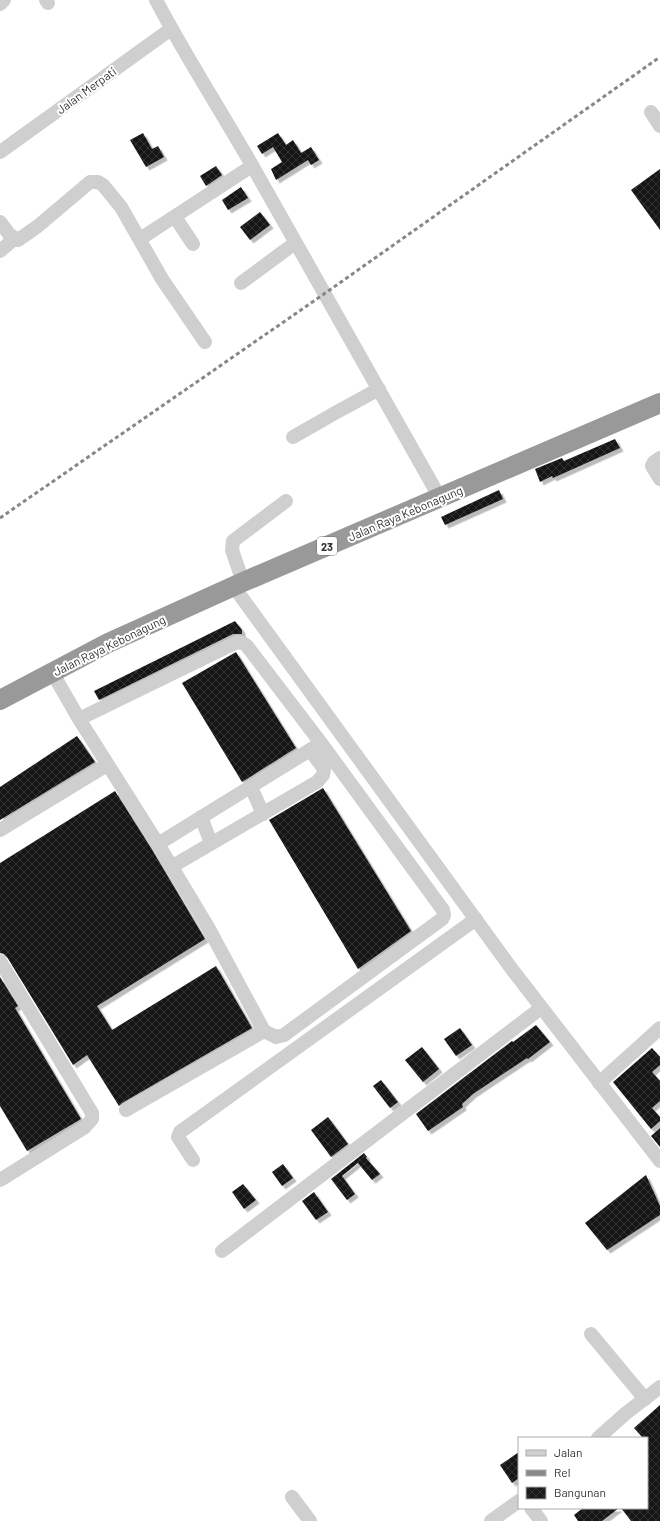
<svg xmlns="http://www.w3.org/2000/svg" width="660" height="1521" font-family="Barlow,sans-serif">
<style>
.building{fill:url(#building-cross-hatch);filter:url(#shadow)}
.lines{fill:none;stroke-linecap:round;stroke-linejoin:round}
.minor{stroke:#cfcfcf;stroke-width:14}
.highway{stroke:#999;stroke-width:20}
.rail{stroke:#878787;stroke-width:3;stroke-dasharray:4 3;stroke-linecap:butt}
.labels{text-anchor:middle;dominant-baseline:central;stroke-width:4;stroke-linejoin:round;paint-order:stroke}
.shield{fill:#fff;stroke:#707070;stroke-width:1}
.shield-label{font-size:11px;font-weight:bold;fill:#323232}
.street-label{font-size:12px;fill:#323232;stroke:#fff}
</style>
<defs>
<pattern id="building-cross-hatch" width="8" height="8" patternUnits="userSpaceOnUse"><rect width="8" height="8" fill="#191919"/><path d="M0 0l8 8M0 8l8-8" fill="none" stroke="#323232"/></pattern>
<filter id="shadow"><feDropShadow dx="3.5" dy="3.5" stdDeviation="0" flood-color="#0004"/></filter>
</defs>
<rect width="100%" height="100%" fill="#fff"/>
<g class="building">
<path d="M 143,133 L 152,149 L 158,146 L 164,157 L 146,167 L 130,140 Z"/>
<path d="M 278,133 L 286,145 L 293,140 L 301,153 L 311,147 L 319,160 L 311,165 L 308,160 L 276,180 L 271,169 L 282,162 L 273,147 L 262,154 L 257,146 Z"/>
<path d="M 216,166 L 222,175 L 206,186 L 200,176 Z"/>
<path d="M 660,169 L 660,230 L 631,190 Z"/>
<path d="M 241,187 L 248,198 L 228,210 L 222,200 Z"/>
<path d="M 260,212 L 270,225 L 250,240 L 240,227 Z"/>
<path d="M 615,439 L 620,448 L 553,478 L 552,476 L 540,482 L 535,469 L 562,458 L 564,461 Z"/>
<path d="M 499,490 L 503,499 L 445,525 L 441,517 Z"/>
<path d="M 235,621 L 242,630 L 242,634 L 233,634 L 99,700 L 94,691 Z"/>
<path d="M 236,652 L 296,748 L 242,782 L 182,683 Z"/>
<path d="M 77,736 L 95,762 L 0,820 L 0,787 Z"/>
<path d="M 323,788 L 411,931 L 358,969 L 269,820 Z"/>
<path d="M 115,791 L 151,848 L 205,939 L 97,1006 L 112,1030 L 216,966 L 252,1028 L 122,1103 L 119,1106 L 87,1055 L 73,1065 L 7,957 L 4,954 L 0,953 L 0,863 Z"/>
<path d="M 0,977 L 18,1006 L 15,1008 L 81,1119 L 27,1151 L 0,1106 Z"/>
<path d="M 536,1025 L 550,1042 L 528,1059 L 527,1058 L 473,1094 L 462,1104 L 463,1107 L 428,1131 L 416,1114 L 512,1041 L 513,1042 Z"/>
<path d="M 460,1028 L 472,1045 L 456,1056 L 444,1039 Z"/>
<path d="M 422,1047 L 439,1069 L 423,1082 L 405,1060 Z"/>
<path d="M 652,1048 L 660,1057 L 660,1065 L 652,1072 L 660,1081 L 660,1101 L 652,1108 L 660,1117 L 660,1121 L 651,1129 L 613,1082 Z"/>
<path d="M 381,1080 L 398,1102 L 390,1108 L 373,1086 Z"/>
<path d="M 328,1117 L 348,1144 L 331,1157 L 311,1130 Z"/>
<path d="M 660,1128 L 660,1147 L 651,1136 Z"/>
<path d="M 364,1153 L 367,1157 L 366,1158 L 380,1174 L 372,1180 L 358,1163 L 342,1176 L 355,1194 L 347,1200 L 331,1179 Z"/>
<path d="M 283,1164 L 293,1178 L 282,1186 L 272,1172 Z"/>
<path d="M 646,1175 L 660,1206 L 660,1215 L 607,1250 L 585,1223 Z"/>
<path d="M 243,1184 L 256,1200 L 244,1209 L 232,1192 Z"/>
<path d="M 314,1192 L 328,1212 L 316,1220 L 302,1201 Z"/>
<path d="M 660,1405 L 660,1521 L 631,1521 L 621,1508 L 647,1508 L 647,1438 L 643,1438 L 634,1428 Z"/>
<path d="M 519,1452 L 519,1478 L 512,1483 L 500,1465 Z"/>
<path d="M 583,1508 L 619,1508 L 602,1521 L 578,1521 L 574,1515 Z"/>
</g>
<g class="lines">
<g class="minor">
<path d="M 46,0 L 48,3"/>
<path d="M 156,0 C 186,57 221,111 253,167 C 315,278 378,388 440,498"/>
<path d="M 0,4 L 4,0"/>
<path d="M 651,112 L 660,126"/>
<path d="M 0,152 L 171,29"/>
<path d="M 175,217 L 193,244"/>
<path d="M 0,222 L 9,234 L 18,240 L 38,226 L 90,182 L 98,182 L 103,185 L 121,207 L 162,279 L 205,342"/>
<path d="M 140,239 L 252,166"/>
<path d="M 0,251 L 14,239"/>
<path d="M 241,283 L 295,243"/>
<path d="M 293,437 L 335,413 L 379,389"/>
<path d="M 660,458 L 654,462 L 652,466 L 660,479"/>
<path d="M 243,582 L 232,550 L 233,541 L 286,501"/>
<path d="M 234,587 L 511,968 L 660,1161"/>
<path d="M 52,672 L 79,719 L 158,844 L 208,927 L 264,1031 L 276,1037 L 284,1035 L 442,919 L 444,915 L 443,910 L 321,743 L 247,646 L 243,643 L 237,642 L 79,719"/>
<path d="M 251,787 L 263,814"/>
<path d="M 201,817 L 211,843"/>
<path d="M 0,830 L 107,765"/>
<path d="M 158,844 L 318,745"/>
<path d="M 171,867 L 317,782 L 323,775 L 324,769 L 310,750"/>
<path d="M 0,961 L 92,1113 L 92,1119 L 85,1127 L 0,1180"/>
<path d="M 599,1083 L 660,1028"/>
<path d="M 126,1110 L 264,1031"/>
<path d="M 193,1160 L 178,1137 L 180,1132 L 476,919"/>
<path d="M 222,1251 L 541,1008"/>
<path d="M 591,1334 L 645,1399"/>
<path d="M 598,1438 L 625,1414 L 660,1387"/>
<path d="M 292,1497 L 310,1521"/>
<path d="M 531,1508 L 541,1521"/>
<path d="M 491,1521 L 519,1501"/>
</g>
<path class="highway" d="M 0,700 L 108,643 L 243,582 L 660,403"/>
<path class="rail" d="M 0,518 L 324,294 L 660,57"/>
</g>
<g class="labels">
<rect class="shield" x="317" y="537" width="20" height="18" rx="3"/>
<g class="shield-label">
<text x="327" y="546">23</text>
</g>
<g class="street-label">
<text transform="translate(86 90) rotate(-36)">Jalan Merpati</text>
<text transform="translate(405 513) rotate(-23)">Jalan Raya Kebonagung</text>
<text transform="translate(109 645) rotate(-26)">Jalan Raya Kebonagung</text>
</g>
</g>
<rect x="518" y="1437" width="130" height="72" fill="#ffffff" stroke="#adadad"/>
<rect x="526" y="1450" width="20" height="6" fill="#cfcfcf" stroke="#adadad"/>
<text x="554" y="1457" font-size="12" fill="#323232">Jalan</text>
<rect x="526" y="1470" width="20" height="6" fill="#878787" stroke="#adadad"/>
<text x="554" y="1477" font-size="12" fill="#323232">Rel</text>
<rect x="526" y="1487" width="20" height="12" fill="url(#building-cross-hatch)" stroke="#adadad"/>
<text x="554" y="1497" font-size="12" fill="#323232">Bangunan</text>
</svg>
